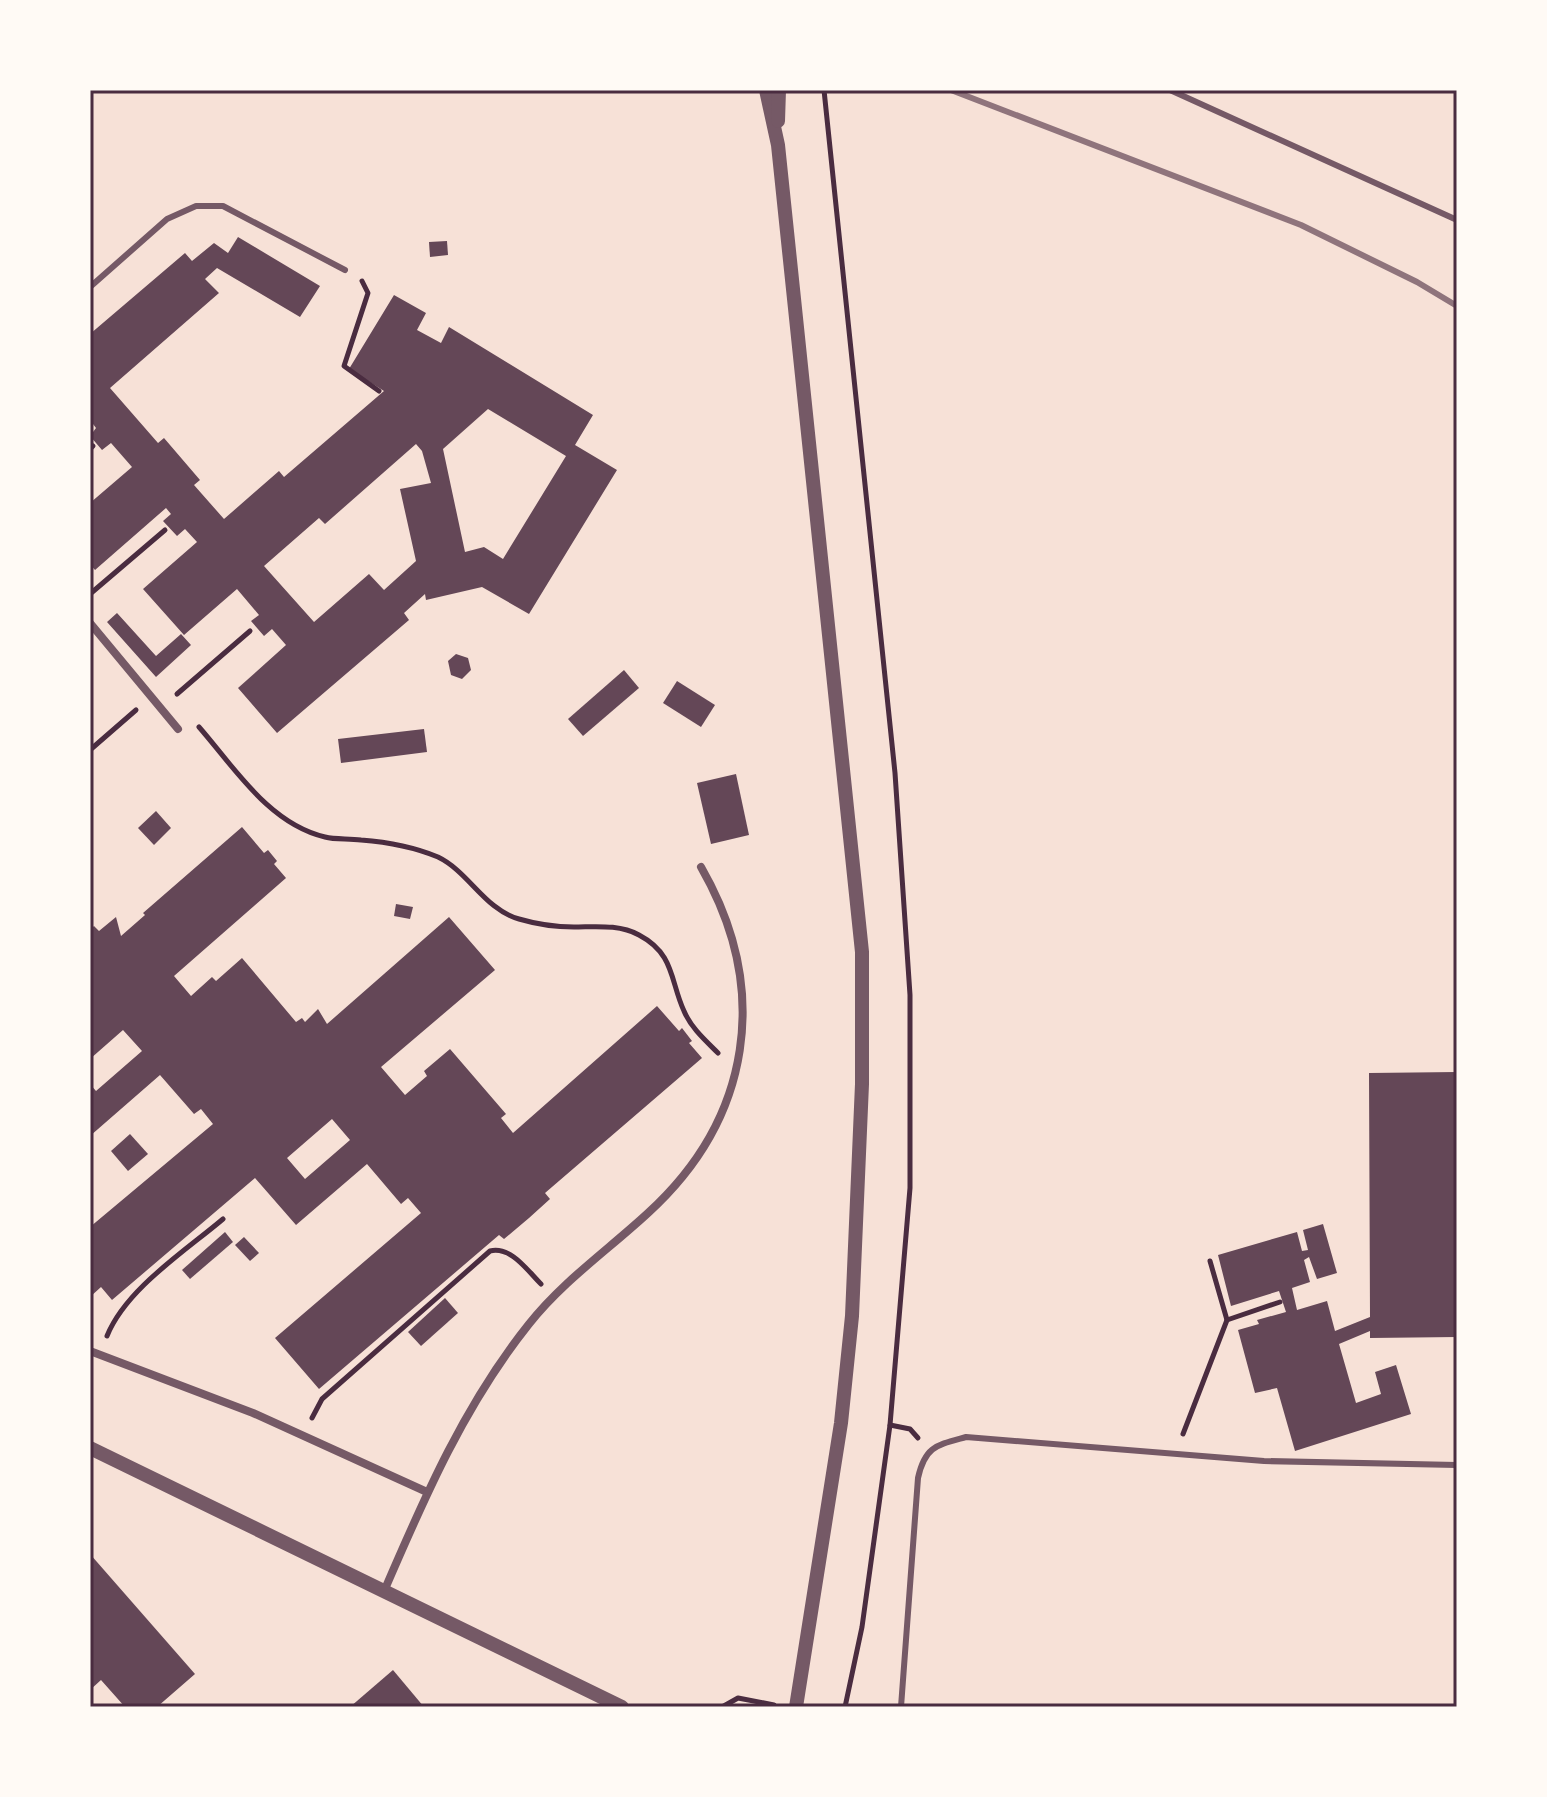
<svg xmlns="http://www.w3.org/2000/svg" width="1547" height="1797" font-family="Georgia,serif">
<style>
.building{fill:#644757;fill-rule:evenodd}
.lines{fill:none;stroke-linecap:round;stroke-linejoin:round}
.path{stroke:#4a2c40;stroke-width:5}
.service{stroke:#755966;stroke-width:6}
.minor{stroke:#755966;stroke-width:8}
.tertiary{stroke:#755966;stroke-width:14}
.rail{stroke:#8f747c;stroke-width:6}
.neatline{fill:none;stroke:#4a2c40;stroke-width:3}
</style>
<rect width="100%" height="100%" fill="#f7e1d7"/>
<g class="building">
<path d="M 238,237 L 320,286 L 300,317 L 217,268 L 205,279 L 219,293 L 110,388 L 158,443 L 164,438 L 200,480 L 194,485 L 224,519 L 279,471 L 284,477 L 384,391 L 349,369 L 394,295 L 426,313 L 417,330 L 441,343 L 449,327 L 593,415 L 575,445 L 617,470 L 529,614 L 482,587 L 426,600 L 425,594 L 404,613 L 409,620 L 277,733 L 238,688 L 286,645 L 272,629 L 264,636 L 251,621 L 259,615 L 237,589 L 184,635 L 143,589 L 197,542 L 185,529 L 177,536 L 163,521 L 171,514 L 166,508 L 95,570 L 90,564 L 90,503 L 132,467 L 111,443 L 102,450 L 90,436 L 96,428 L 90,420 L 90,334 L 185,253 L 192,261 L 214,243 L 228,253 ZM 488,409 L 566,456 L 503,559 L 484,547 L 465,552 L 443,449 ZM 416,444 L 422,451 L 431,483 L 400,489 L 416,561 L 384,590 L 369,574 L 314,622 L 264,566 L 319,518 L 325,524 Z"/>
<path d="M 447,241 L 448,255 L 430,257 L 429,242 Z"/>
<path d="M 117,613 L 156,656 L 181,634 L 191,645 L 156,677 L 107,622 Z"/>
<path d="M 456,654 L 468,658 L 471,670 L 462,679 L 451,675 L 448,661 Z"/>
<path d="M 624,670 L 639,688 L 583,736 L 568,719 Z"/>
<path d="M 677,681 L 715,705 L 701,727 L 663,703 Z"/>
<path d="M 424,729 L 427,752 L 341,763 L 338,739 Z"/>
<path d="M 736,774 L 749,835 L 711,844 L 697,783 Z"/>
<path d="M 156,811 L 171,828 L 154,845 L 138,828 Z"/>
<path d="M 242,827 L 264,853 L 268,850 L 277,861 L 274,864 L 286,878 L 174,976 L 191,996 L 212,977 L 216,981 L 242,958 L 296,1022 L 302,1018 L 305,1022 L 318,1009 L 327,1024 L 449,917 L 495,970 L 381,1067 L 405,1095 L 427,1076 L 424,1071 L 450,1049 L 506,1114 L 501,1118 L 513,1133 L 657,1006 L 679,1031 L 682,1028 L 692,1041 L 689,1043 L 702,1058 L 545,1193 L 550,1199 L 529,1218 L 504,1239 L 499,1235 L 319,1389 L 275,1338 L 421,1213 L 408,1198 L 401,1204 L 367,1164 L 296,1225 L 255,1178 L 112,1300 L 101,1287 L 90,1297 L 90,1227 L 213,1124 L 201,1109 L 194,1114 L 160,1075 L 90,1136 L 90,1084 L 96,1091 L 142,1051 L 123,1030 L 90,1059 L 90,930 L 94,926 L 99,931 L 116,917 L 121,936 L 145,915 L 143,913 ZM 332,1119 L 350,1140 L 305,1179 L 287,1158 Z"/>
<path d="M 396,904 L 413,907 L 410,919 L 394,916 Z"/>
<path d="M 1457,1072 L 1457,1337 L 1370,1338 L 1370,1331 L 1339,1344 L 1356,1403 L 1381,1394 L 1375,1372 L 1396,1365 L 1411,1414 L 1295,1451 L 1277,1388 L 1255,1393 L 1238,1330 L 1259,1324 L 1257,1320 L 1286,1312 L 1279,1291 L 1231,1306 L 1218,1255 L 1297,1232 L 1302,1251 L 1308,1250 L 1303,1230 L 1323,1224 L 1337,1273 L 1317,1279 L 1309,1257 L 1304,1260 L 1310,1282 L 1292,1288 L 1297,1310 L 1327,1301 L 1335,1331 L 1370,1317 L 1369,1073 Z"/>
<path d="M 130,1134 L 148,1154 L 128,1171 L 111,1151 Z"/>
<path d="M 225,1232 L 233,1242 L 190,1279 L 182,1270 Z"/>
<path d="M 244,1237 L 259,1253 L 250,1261 L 235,1245 Z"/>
<path d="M 445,1298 L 458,1313 L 421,1346 L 408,1332 Z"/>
<path d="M 90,1554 L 195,1674 L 157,1707 L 125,1707 L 101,1680 L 90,1690 Z"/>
<path d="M 393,1670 L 424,1707 L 350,1707 Z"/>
</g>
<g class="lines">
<g class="path">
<path d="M 824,90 L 895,773 L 910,995 L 910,1188 L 890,1425 L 862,1627 L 845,1707"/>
<path d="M 362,281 L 368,293 L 344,366 L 379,391"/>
<path d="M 90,449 L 93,446"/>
<path d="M 90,594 L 165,530"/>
<path d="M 177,694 L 250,631"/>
<path d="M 199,727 C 234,767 269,824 325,837 C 336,840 349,838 361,840 C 387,842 414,847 438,857 C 469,872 484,909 519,919 C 536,924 556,927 574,927 C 595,927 619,924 639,935 C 675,954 670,981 684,1011 C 691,1028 706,1041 718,1053"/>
<path d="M 90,750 L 136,710"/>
<path d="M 1210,1261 L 1227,1320"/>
<path d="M 107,1336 C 126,1289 184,1252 223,1219"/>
<path d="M 312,1418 L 322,1399 L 490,1251 C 511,1246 527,1270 541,1284"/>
<path d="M 890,1425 L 910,1429 L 918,1438"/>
<path d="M 1183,1434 L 1227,1320 L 1280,1302"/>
<path d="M 722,1707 L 738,1698 L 774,1705"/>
</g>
<g class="service">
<path d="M 1170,90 L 1457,220"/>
<path d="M 90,287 L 167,219 L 196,206 L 223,206 L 345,270"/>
<path d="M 901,1707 L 918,1478 C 925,1446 937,1445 966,1437 L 1264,1461 L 1457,1465"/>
</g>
<g class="minor">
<path d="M 90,623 L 178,729"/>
<path d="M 90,1351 L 253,1413 L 427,1492"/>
<path d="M 385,1589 C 425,1496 465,1404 529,1324 C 563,1281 608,1250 648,1213 C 752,1118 771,989 701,867"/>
</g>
<g class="tertiary">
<path d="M 766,90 L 778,145 L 862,952 L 862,1084 L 852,1316 L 841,1423 L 796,1707"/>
<path d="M 778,121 L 779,90"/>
<path d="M 90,1448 L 622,1707"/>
</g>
<path class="rail" d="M 951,90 L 1301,225 L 1417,282 L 1457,306"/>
</g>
<rect width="1547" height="1797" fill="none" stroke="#fffaf5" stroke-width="184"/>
<rect x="92" y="92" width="1363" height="1613" class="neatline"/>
</svg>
